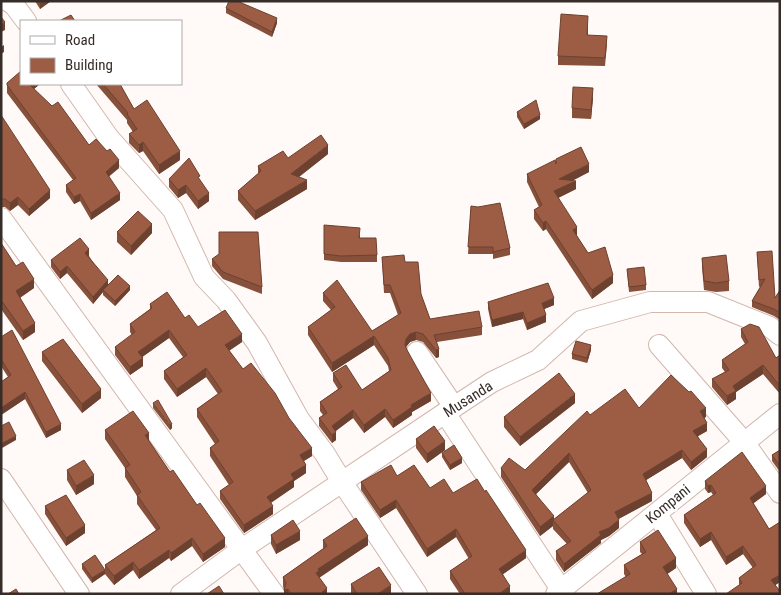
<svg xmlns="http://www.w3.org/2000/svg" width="781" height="595" font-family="'Roboto Condensed',sans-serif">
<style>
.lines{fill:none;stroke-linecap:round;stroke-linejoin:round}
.street-casing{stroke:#d2b7ae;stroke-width:22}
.street{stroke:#fff;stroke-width:20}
.wall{fill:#86503a;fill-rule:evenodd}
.shaded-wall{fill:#6d4130}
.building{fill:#9c5d44;stroke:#6d4130}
.labels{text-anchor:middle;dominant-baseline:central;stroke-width:5;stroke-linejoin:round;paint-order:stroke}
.street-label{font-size:15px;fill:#362c28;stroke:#fff}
</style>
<rect width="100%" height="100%" fill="#fff9f7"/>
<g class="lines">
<defs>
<g id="street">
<path d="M 8,1 L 14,5 L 26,21"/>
<path d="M 71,84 L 109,138 L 173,210 L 204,277 L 226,300 L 257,343 L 299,419 L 325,454 L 342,482 L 417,594"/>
<path d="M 1,218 L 274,594"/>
<path d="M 659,345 L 744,442 L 780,493"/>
<path d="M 417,352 L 454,407"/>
<path d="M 445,413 L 564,594"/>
<path d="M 1,479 L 79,594"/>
<path d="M 657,514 L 706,594"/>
<path d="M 181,594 L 242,549 L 445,413 L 492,382 L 538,360 L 581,321 L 650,302 L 708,302 L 770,327 L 780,335"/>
<path d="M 556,594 L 780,414"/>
</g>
</defs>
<use href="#street" class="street-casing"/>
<use href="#street" class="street"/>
</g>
<g class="wall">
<path d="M 35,1 L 51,1 L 40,9 Z"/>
<path d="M 226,8 L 277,23 L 272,37 L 226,13 Z"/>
<path d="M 588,24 L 588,35 L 607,44 L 605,66 L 558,65 L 558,56 Z"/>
<path d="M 7,83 L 40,84 L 34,89 L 89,145 L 119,168 L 109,176 L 120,200 L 91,220 L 80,201 L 74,204 L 66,192 L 66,185 L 73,180 L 7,93 Z"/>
<path d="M 96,84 L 120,84 L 134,109 L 180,160 L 159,174 L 143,151 L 139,153 L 129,143 L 129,134 L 133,132 L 127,123 L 127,120 Z"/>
<path d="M 593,98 L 591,119 L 572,118 L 572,108 Z"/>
<path d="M 517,112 L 540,119 L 524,129 L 517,117 Z"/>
<path d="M 1,115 L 50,198 L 29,216 L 18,205 L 10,211 L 5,207 L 1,207 Z"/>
<path d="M 328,154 L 299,177 L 307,189 L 255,220 L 238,200 L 238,191 L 258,174 L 258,166 L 288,158 Z"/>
<path d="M 556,164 L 589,172 L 573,180 L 576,189 L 558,198 L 577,235 L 577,236 L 588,253 L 613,283 L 592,299 L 546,229 L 543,231 L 534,219 L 534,210 L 539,207 L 527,182 L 527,174 Z"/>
<path d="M 169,179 L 200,181 L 209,201 L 198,209 L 186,193 L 178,198 L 169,187 Z"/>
<path d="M 471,206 L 510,248 L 510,255 L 493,259 L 493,254 L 468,254 Z"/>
<path d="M 324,225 L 360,235 L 360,238 L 377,255 L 377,262 L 341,262 L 324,260 Z"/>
<path d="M 117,232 L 152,233 L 131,255 L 117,242 Z"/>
<path d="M 1,243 L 16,266 L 34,288 L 20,298 L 35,332 L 23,340 L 1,309 Z"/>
<path d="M 757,252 L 775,298 L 780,290 L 780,320 L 774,316 L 752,307 L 752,301 L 761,286 L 759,287 Z"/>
<path d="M 89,256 L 108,285 L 130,290 L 115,306 L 103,295 L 103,292 L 93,304 L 67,273 L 60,279 L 51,267 L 51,260 Z"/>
<path d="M 382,257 L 405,262 L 421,294 L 430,319 L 482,327 L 482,335 L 437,342 L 439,357 L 436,358 L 423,342 L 416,340 L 410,342 L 406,347 L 407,350 L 431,401 L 412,412 L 412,415 L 393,428 L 385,417 L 364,433 L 353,418 L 335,431 L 336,440 L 332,443 L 319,426 L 319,418 L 323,415 L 320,411 L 320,402 L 338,389 L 333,381 L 333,373 L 362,390 L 389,371 L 388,366 L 374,345 L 332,372 L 308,335 L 308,327 L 331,310 L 323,301 L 323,293 L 372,331 L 398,315 L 390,293 L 384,293 Z"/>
<path d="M 702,258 L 729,281 L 729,291 L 716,292 L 704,290 L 702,267 Z"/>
<path d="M 212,259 L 262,287 L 262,294 L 223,279 L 212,266 Z"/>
<path d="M 627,269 L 646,285 L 646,290 L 629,292 Z"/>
<path d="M 488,302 L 554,305 L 544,309 L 546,322 L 527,330 L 523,319 L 492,327 L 488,309 Z"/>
<path d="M 150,304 L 185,318 L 198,327 L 242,342 L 229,351 L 243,369 L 312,456 L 304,461 L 306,473 L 294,481 L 294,487 L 271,503 L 273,514 L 244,533 L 220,499 L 220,491 L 229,485 L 210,456 L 210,448 L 215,444 L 197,417 L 197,409 L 218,394 L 206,377 L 177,397 L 164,379 L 164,371 L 183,357 L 169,338 L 142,357 L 143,366 L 130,375 L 115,355 L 115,347 L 132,335 L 130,332 L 130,324 L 150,309 Z"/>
<path d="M 741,329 L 776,358 L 780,355 L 780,394 L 763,374 L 736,392 L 736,399 L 727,405 L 712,387 L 712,379 L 725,372 L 722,368 L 722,360 L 745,344 L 741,337 Z"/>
<path d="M 1,337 L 61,430 L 46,438 L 25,399 L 1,415 L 1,382 L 8,377 L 1,366 Z"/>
<path d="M 591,350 L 587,363 L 572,359 L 572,354 Z"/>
<path d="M 42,352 L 101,398 L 82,413 L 42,361 Z"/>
<path d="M 153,403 L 172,428 L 170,430 L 153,408 Z"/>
<path d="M 575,403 L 520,446 L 504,427 L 504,417 Z"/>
<path d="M 639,408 L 706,417 L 704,418 L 707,431 L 698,436 L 707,457 L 691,470 L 682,458 L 646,480 L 652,501 L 618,519 L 619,528 L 609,536 L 601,540 L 601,543 L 564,572 L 556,560 L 556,551 L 567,544 L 553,529 L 553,526 L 540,536 L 501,477 L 501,468 L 525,470 L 590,415 ZM 569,462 L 588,493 L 554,519 L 536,494 Z"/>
<path d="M 105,430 L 149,441 L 170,472 L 225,547 L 203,562 L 192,546 L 171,561 L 169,558 L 139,579 L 133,570 L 114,585 L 105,574 L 105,565 L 156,530 L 137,504 L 137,496 L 125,477 L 125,468 L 105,439 Z"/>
<path d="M 416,439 L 445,450 L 427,463 L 416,448 Z"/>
<path d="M 780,450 L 780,472 L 772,461 L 772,455 Z"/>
<path d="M 442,453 L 462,463 L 450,470 L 442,457 Z"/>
<path d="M 67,470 L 94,484 L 76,495 L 67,480 Z"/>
<path d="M 397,476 L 430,488 L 453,493 L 526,558 L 503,574 L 510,594 L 460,594 L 450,579 L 450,571 L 469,559 L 456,537 L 427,557 L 396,508 L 380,518 L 361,490 L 361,482 Z"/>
<path d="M 705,481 L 766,494 L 753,503 L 769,529 L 780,522 L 780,582 L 775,585 L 739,585 L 739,578 L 753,568 L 743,554 L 726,565 L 711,540 L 700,547 L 684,523 L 684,515 L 713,495 L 711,492 L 708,493 L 705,489 Z"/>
<path d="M 45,506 L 85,533 L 66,546 L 45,514 Z"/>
<path d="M 271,535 L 300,540 L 276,554 L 271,544 Z"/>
<path d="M 323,540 L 368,545 L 319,577 L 327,594 L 284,594 L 284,590 L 283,586 L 283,577 L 323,549 Z"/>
<path d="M 640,542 L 676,568 L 667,574 L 677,594 L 626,577 L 624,574 L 624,565 L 642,554 L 640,552 Z"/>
<path d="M 82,564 L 105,574 L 92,583 L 82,569 Z"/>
<path d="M 351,584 L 391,594 L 351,594 Z"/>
</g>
<g class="shaded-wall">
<path d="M 40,1 L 51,1 L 40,9 Z"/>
<path d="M 277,18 L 277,23 L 272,37 L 272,32 Z"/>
<path d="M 5,22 L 5,30 L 1,32 L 1,25 Z"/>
<path d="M 4,45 L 4,52 L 1,54 L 1,47 Z"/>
<path d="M 31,84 L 40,84 L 30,92 L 30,85 Z"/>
<path d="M 593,88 L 593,98 L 591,119 L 591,110 Z"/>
<path d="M 540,115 L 540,119 L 524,129 L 524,124 Z"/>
<path d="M 143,142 L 143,151 L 139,153 L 139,145 Z"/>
<path d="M 328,145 L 328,154 L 291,183 L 291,174 Z"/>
<path d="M 180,151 L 180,160 L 159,174 L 159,165 Z"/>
<path d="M 119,160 L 119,168 L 106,179 L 106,172 Z"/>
<path d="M 589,164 L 589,172 L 559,188 L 559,179 Z"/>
<path d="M 307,180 L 307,189 L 255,220 L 255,211 Z"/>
<path d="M 576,181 L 576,189 L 554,200 L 554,191 Z"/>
<path d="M 186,185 L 186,193 L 178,198 L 178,190 Z"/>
<path d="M 50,190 L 50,198 L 29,216 L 29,209 Z"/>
<path d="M 120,193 L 120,200 L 91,220 L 91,213 Z"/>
<path d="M 209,193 L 209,201 L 198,209 L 198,201 Z"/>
<path d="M 80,194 L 80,201 L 74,204 L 74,197 Z"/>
<path d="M 18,197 L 18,205 L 10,211 L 10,203 Z"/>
<path d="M 546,221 L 546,229 L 543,231 L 543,223 Z"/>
<path d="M 152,224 L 152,233 L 131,255 L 131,246 Z"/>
<path d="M 577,227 L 577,235 L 573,238 L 573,230 Z"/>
<path d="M 89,249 L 89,256 L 85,260 L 85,253 Z"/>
<path d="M 67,266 L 67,273 L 60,279 L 60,272 Z"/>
<path d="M 613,275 L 613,283 L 592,299 L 592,290 Z"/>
<path d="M 34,279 L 34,288 L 16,300 L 16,291 Z"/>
<path d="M 108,280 L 108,287 L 103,290 L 103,292 L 93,304 L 93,297 Z"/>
<path d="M 130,286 L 130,290 L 115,306 L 115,301 Z"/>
<path d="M 554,298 L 554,305 L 542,310 L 542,303 Z"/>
<path d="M 523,312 L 523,319 L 492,327 L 492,320 Z"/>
<path d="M 546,315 L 546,322 L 527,330 L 527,323 Z"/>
<path d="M 35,323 L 35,332 L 23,340 L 23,331 Z"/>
<path d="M 169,330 L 169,338 L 138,360 L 138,352 Z"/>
<path d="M 416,332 L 416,340 L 410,342 L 406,347 L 405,345 L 406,339 L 410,334 Z"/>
<path d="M 242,334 L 242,342 L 225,353 L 225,345 Z"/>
<path d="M 374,336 L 374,345 L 332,372 L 332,363 Z"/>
<path d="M 591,345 L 591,350 L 587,363 L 587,358 Z"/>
<path d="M 439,349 L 439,357 L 436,358 L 436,350 Z"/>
<path d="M 143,358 L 143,366 L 130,375 L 130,367 Z"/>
<path d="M 763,365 L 763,374 L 736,392 L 736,399 L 727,405 L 727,396 L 733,386 Z"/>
<path d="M 206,368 L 206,377 L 177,397 L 177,389 Z"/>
<path d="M 101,389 L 101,398 L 82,413 L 82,404 Z"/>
<path d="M 25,392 L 25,399 L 1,415 L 1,408 Z"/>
<path d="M 431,393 L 431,401 L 412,412 L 412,415 L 393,428 L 393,420 L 411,405 Z"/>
<path d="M 575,394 L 575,403 L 520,446 L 520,437 Z"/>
<path d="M 706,408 L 706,417 L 700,420 L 700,411 Z"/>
<path d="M 385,409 L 385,417 L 364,433 L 364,425 Z"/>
<path d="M 353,410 L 353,418 L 332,434 L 332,426 Z"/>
<path d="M 707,423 L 707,431 L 693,439 L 693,431 Z"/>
<path d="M 61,424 L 61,430 L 46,438 L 46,432 Z"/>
<path d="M 172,424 L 172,428 L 170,430 L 170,425 Z"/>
<path d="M 336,432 L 336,440 L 332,443 L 332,435 Z"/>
<path d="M 149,433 L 149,442 L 145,435 Z"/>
<path d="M 16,436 L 16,440 L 2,448 L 2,443 Z"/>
<path d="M 445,441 L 445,450 L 427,463 L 427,454 Z"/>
<path d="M 312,448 L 312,456 L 300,463 L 300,455 Z"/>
<path d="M 707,449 L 707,457 L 691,470 L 691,462 Z"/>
<path d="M 682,450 L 682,458 L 643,482 L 643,474 Z"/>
<path d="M 569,453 L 569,462 L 532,498 L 532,490 Z"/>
<path d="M 462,458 L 462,463 L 450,470 L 450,465 Z"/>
<path d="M 306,465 L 306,473 L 294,481 L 294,487 L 267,505 L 267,497 L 291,474 Z"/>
<path d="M 94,475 L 94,484 L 76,495 L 76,486 Z"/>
<path d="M 711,485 L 711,492 L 708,493 L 708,486 Z"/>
<path d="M 766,486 L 766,494 L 750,506 L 750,498 Z"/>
<path d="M 652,493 L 652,501 L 615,521 L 615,512 Z"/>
<path d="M 396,500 L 396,508 L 380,518 L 380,510 Z"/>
<path d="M 273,506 L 273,514 L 244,533 L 244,525 Z"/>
<path d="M 554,516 L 554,522 L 553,520 L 553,526 L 540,536 L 540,527 Z"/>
<path d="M 619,520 L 619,528 L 609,536 L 601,540 L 601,543 L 564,572 L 564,564 L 599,532 Z"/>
<path d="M 85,525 L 85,533 L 66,546 L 66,538 Z"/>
<path d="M 456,529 L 456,537 L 427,557 L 427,549 Z"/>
<path d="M 300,531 L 300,540 L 276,554 L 276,545 Z"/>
<path d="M 711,532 L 711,540 L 700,547 L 700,539 Z"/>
<path d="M 368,536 L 368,545 L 319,578 L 316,573 L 318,569 Z"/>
<path d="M 192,538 L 192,546 L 171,561 L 171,553 Z"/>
<path d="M 225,538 L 225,547 L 203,562 L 203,554 Z"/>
<path d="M 743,546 L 743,554 L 726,565 L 726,557 Z"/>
<path d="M 169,550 L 169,558 L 139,579 L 139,570 Z"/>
<path d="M 526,550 L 526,558 L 499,577 L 499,569 Z"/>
<path d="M 676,558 L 676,568 L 663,577 L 663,567 Z"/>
<path d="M 133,562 L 133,570 L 114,585 L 114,576 Z"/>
<path d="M 105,570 L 105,574 L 92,583 L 92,578 Z"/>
<path d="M 780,575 L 780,582 L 771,588 L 771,580 Z"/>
<path d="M 391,585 L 391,594 L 379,594 L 379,593 Z"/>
<path d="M 510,586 L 510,594 L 499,594 Z"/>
<path d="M 327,588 L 327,594 L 322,594 L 322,592 Z"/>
<path d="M 288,589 L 288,594 L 284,594 L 284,590 Z"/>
<path d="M 677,589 L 677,594 L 669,594 Z"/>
</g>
<g class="building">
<path d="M 229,1 L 237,1 L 277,18 L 272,32 L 226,8 Z"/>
<path d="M 561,14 L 588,16 L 587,35 L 607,36 L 605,58 L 558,56 Z"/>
<path d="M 71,15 L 75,21 L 59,21 Z"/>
<path d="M 1,17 L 5,22 L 1,25 Z"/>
<path d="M 21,71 L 21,84 L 31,84 L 30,85 L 52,106 L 58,102 L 89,145 L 96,139 L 107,151 L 110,149 L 119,160 L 106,172 L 120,193 L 91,213 L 80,194 L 74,197 L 66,185 L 76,178 L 7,85 L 7,83 Z"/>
<path d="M 103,84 L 120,84 L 134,109 L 147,100 L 180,151 L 159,165 L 143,142 L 139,145 L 129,134 L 137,129 L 127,114 L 128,113 Z"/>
<path d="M 573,87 L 593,88 L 591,110 L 572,108 Z"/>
<path d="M 536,100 L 540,115 L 524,124 L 517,112 Z"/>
<path d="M 1,115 L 50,190 L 29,209 L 18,197 L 10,203 L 5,199 L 1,199 Z"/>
<path d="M 321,135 L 328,145 L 291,174 L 307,180 L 255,211 L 238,191 L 261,171 L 258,166 L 283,151 L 288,158 Z"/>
<path d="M 581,147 L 589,164 L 559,179 L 576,181 L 554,191 L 577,227 L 573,230 L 588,253 L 605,247 L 613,275 L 592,290 L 546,221 L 543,223 L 534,210 L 542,205 L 527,174 L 555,160 L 556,164 L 556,159 Z"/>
<path d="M 189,158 L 200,176 L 198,177 L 209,193 L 198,201 L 186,185 L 178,190 L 169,179 Z"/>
<path d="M 500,203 L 510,248 L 493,252 L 493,247 L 468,247 L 471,206 L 478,207 Z"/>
<path d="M 138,211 L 152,224 L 131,246 L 117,232 Z"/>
<path d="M 324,225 L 360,228 L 359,238 L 376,238 L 377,255 L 341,256 L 324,254 Z"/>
<path d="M 219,232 L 258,232 L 262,287 L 223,272 L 212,259 L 219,254 Z"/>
<path d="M 80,238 L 89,249 L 85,253 L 108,280 L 93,297 L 67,266 L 60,272 L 51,260 Z"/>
<path d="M 1,243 L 16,266 L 23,262 L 34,279 L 16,291 L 35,323 L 23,331 L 1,300 Z"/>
<path d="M 772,251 L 775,298 L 780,290 L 780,313 L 774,309 L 752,301 L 765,279 L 759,280 L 757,252 Z"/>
<path d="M 404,255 L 405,262 L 418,262 L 421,294 L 430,319 L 479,311 L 482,327 L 434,335 L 439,349 L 436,350 L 423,334 L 416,332 L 410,334 L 406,339 L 405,345 L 407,350 L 431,393 L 411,405 L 412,407 L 393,420 L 385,409 L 364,425 L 353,410 L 332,426 L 336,432 L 332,435 L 319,418 L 327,413 L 320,402 L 342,387 L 333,373 L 346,365 L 362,390 L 391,370 L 388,358 L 374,336 L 332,363 L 308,327 L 335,307 L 323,293 L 337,280 L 372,331 L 401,313 L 390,285 L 384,285 L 382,257 Z"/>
<path d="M 726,255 L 729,281 L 716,283 L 704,281 L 702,258 Z"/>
<path d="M 644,267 L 646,285 L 629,287 L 627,269 Z"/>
<path d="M 118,275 L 130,286 L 115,301 L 103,290 Z"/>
<path d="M 548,283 L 554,298 L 542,303 L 546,315 L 527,323 L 523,312 L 492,320 L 488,302 Z"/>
<path d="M 167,292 L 185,318 L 189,315 L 198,327 L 225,310 L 242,334 L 225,345 L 243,369 L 251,363 L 275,393 L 289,418 L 312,448 L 300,455 L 306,465 L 291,474 L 294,479 L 267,497 L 273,506 L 244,525 L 220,491 L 233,482 L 210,448 L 219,441 L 197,409 L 222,391 L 206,368 L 177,389 L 164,371 L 187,355 L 169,330 L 138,352 L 143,358 L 130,367 L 115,347 L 135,332 L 130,324 L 152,308 L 150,304 Z"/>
<path d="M 750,324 L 759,327 L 776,358 L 780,355 L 780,386 L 763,365 L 733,386 L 736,391 L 727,396 L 712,379 L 729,370 L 722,360 L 748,342 L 741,329 Z"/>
<path d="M 12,330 L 61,424 L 46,432 L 25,392 L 1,408 L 1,382 L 11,375 L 1,359 L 1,337 Z"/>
<path d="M 63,339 L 101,389 L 82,404 L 42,352 Z"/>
<path d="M 576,341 L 591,345 L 587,358 L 572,354 Z"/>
<path d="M 559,373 L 575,394 L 520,437 L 504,417 Z"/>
<path d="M 671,375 L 689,392 L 691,391 L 706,408 L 700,411 L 707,423 L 693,431 L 707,449 L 691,462 L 682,450 L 643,474 L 652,493 L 615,512 L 619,520 L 609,528 L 599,532 L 601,535 L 564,564 L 556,551 L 571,541 L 553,520 L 591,490 L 569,453 L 532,490 L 554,516 L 540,527 L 501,468 L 509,458 L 525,470 L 587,411 L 590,415 L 625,389 L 639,408 Z"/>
<path d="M 158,400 L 172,424 L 170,425 L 153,403 Z"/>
<path d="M 133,411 L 149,433 L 145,435 L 170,472 L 173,470 L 197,505 L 200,503 L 225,538 L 203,554 L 192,538 L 171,553 L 169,550 L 139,570 L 133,562 L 114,576 L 105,565 L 160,528 L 137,495 L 141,492 L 125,468 L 130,465 L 105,430 Z"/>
<path d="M 9,422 L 16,436 L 2,443 L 1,442 L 1,426 Z"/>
<path d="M 434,426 L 445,441 L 427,454 L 416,439 Z"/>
<path d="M 454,445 L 462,458 L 450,465 L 442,453 Z"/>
<path d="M 780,450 L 780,466 L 772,455 Z"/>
<path d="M 742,452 L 766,486 L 750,498 L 769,529 L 780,522 L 780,575 L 771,580 L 780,591 L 780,594 L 726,594 L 742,583 L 739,578 L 756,565 L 743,546 L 726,557 L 711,532 L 700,539 L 684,515 L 716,493 L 711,485 L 708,486 L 705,481 Z"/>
<path d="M 84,460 L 94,475 L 76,486 L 67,470 Z"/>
<path d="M 391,465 L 397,476 L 414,465 L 430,488 L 444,479 L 453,493 L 477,479 L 485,492 L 486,490 L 526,550 L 499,569 L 510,586 L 499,594 L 465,594 L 450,571 L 472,556 L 456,529 L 427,549 L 396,500 L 380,510 L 361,482 Z"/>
<path d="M 66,495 L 85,525 L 66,538 L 45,506 Z"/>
<path d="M 356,518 L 368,536 L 318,569 L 319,571 L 316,573 L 327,588 L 322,592 L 323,594 L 291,594 L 288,589 L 284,590 L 286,583 L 283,577 L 327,546 L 323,540 Z"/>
<path d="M 293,520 L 300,531 L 276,545 L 271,535 Z"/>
<path d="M 658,530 L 676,558 L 663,567 L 677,589 L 669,594 L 597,594 L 630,574 L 624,565 L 646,552 L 640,542 Z"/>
<path d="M 95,555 L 105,570 L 92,578 L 82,564 Z"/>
<path d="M 379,567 L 391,585 L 379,593 L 379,594 L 357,594 L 351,584 Z"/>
<path d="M 219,586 L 224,594 L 207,594 Z"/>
<path d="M 16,589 L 19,594 L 8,594 Z"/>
</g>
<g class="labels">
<g class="street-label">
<text transform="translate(468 399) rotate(-32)">Musanda</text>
<text transform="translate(668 504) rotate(-39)">Kompani</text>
</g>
</g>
<rect width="781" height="595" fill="none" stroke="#362c28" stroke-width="5"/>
<rect x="20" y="20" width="162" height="65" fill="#ffffff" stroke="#afaba9"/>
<rect x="30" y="36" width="25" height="8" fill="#ffffff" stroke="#afaba9"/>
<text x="65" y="45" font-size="15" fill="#362c28">Road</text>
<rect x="30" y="58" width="25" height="15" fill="#9c5d44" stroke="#afaba9"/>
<text x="65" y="70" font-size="15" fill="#362c28">Building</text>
</svg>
